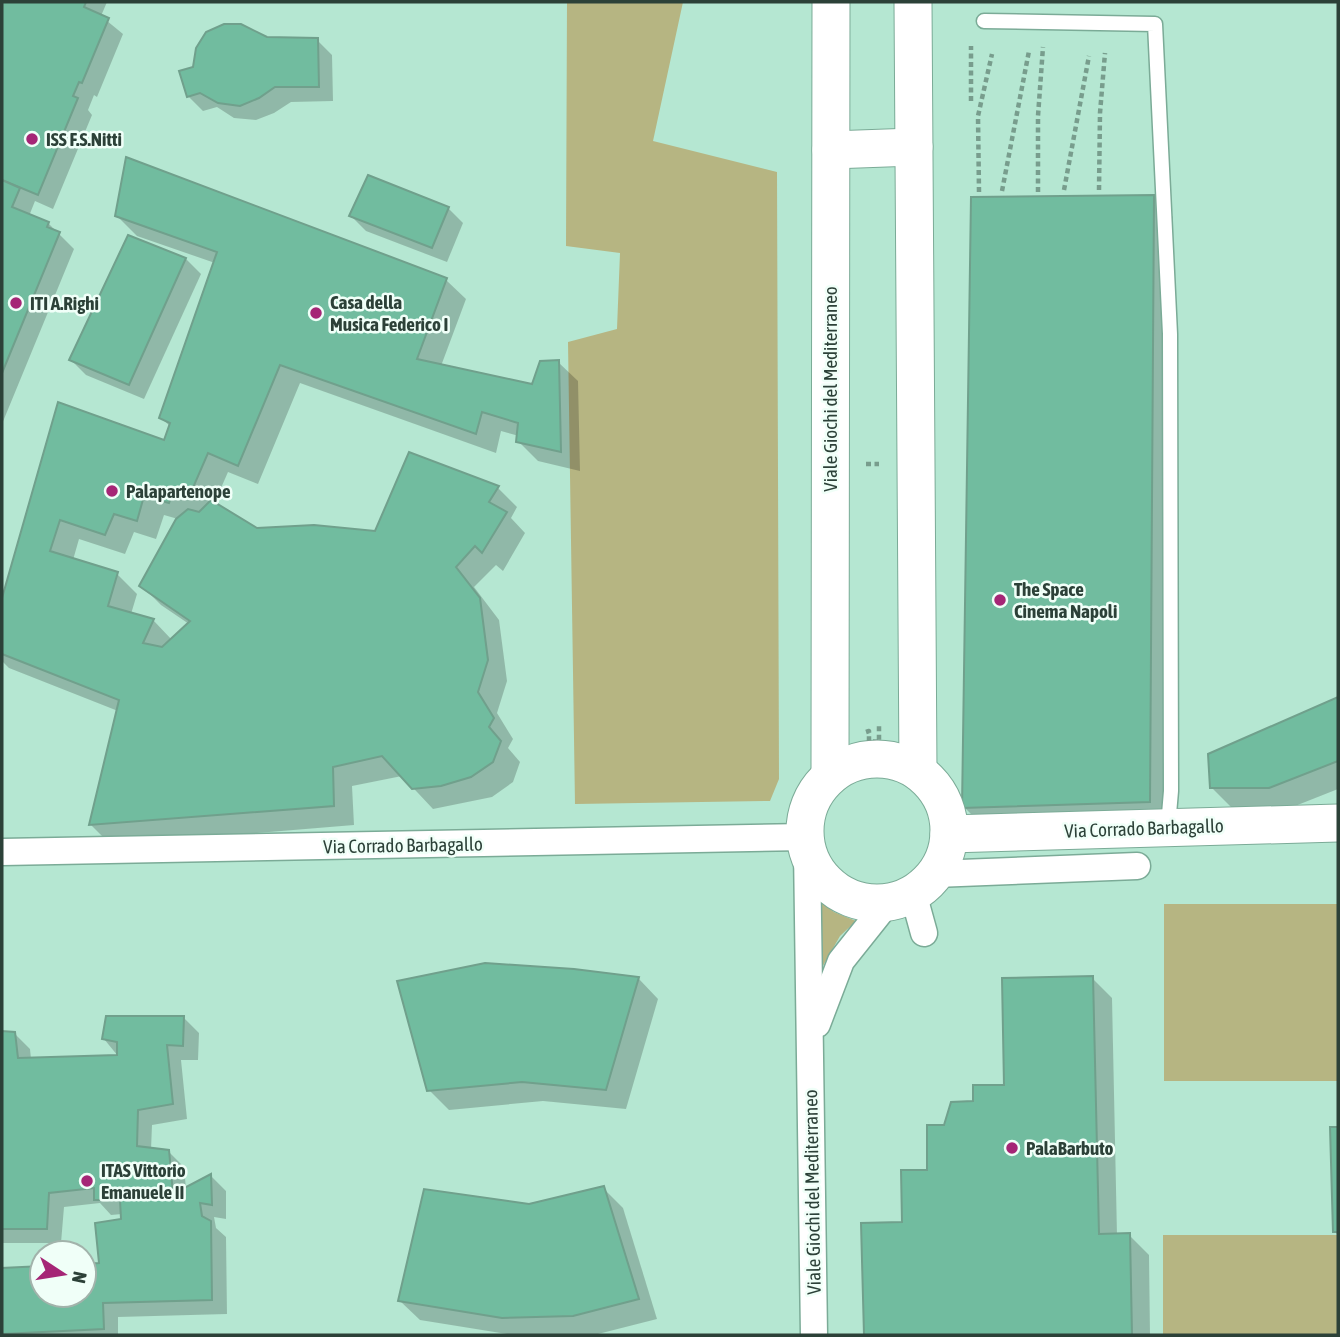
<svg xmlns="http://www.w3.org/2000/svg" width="1340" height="1337" font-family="'Asap Condensed',sans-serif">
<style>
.green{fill:#b6b582}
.shadow{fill:#0003;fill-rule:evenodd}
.building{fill:#71bc9f;stroke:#70a08c;stroke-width:2}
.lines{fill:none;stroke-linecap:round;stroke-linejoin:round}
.service-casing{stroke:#7bab97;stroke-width:17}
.minor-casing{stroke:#7bab97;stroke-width:29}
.secondary-casing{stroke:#7bab97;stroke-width:39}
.path{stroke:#789d8d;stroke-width:4.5;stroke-dasharray:5 3.5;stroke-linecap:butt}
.service{stroke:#fff;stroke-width:14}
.minor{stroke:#fff;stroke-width:26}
.secondary{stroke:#fff;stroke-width:37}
.poi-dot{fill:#a52676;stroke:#f0fff8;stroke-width:2.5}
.labels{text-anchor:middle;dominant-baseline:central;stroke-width:5;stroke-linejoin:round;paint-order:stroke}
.poi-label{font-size:19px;font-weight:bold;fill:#2c4138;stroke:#f0fff8;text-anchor:start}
.street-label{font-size:19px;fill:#2c4138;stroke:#f0fff8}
</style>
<rect width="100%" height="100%" fill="#b5e7d2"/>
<g class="green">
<path d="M 567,2 L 683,2 L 653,141 L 777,172 L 779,779 L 770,801 L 575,804 L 568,342 L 617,329 L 620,253 L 566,246 Z"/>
<path d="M 815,898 L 834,912 L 856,921 L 840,936 L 816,978 Z"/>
<rect x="1164" y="904" width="174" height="177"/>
<rect x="1163" y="1235" width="175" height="100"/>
</g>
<g class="shadow">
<path d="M 2,2 L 107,2 L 101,16 L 123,34 L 97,97 L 94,95 L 88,110 L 92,115 L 53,209 L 35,201 L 29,216 L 48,223 L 74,249 L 2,424 Z"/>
<path d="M 317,40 L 332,55 L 333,101 L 291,102 L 274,113 L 256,120 L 234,118 L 217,107 L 203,111 L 188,96 Z"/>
<path d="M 1154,197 L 1173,217 L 1169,821 L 984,827 L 964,807 Z"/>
<path d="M 448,208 L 463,223 L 447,262 L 366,231 L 351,216 Z"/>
<path d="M 117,216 L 446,280 L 466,299 L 441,366 L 533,386 L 558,362 L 578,381 L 580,471 L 538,461 L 518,441 L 519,436 L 501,431 L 496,453 L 300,383 L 258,484 L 228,472 L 214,504 L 257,530 L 376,533 L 498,488 L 517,507 L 511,518 L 525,533 L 503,571 L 496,565 L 474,587 L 499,620 L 507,681 L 497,713 L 513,739 L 508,748 L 520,762 L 513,782 L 492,797 L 433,809 L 402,776 L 352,786 L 354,825 L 111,845 L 91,825 L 118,711 L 9,668 L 2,661 L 2,605 L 59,404 L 165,442 L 170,426 L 161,418 L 215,263 L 137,236 ZM 164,515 L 178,519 L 141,585 L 161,605 L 189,624 L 172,640 L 154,621 L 131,614 L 137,594 L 117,574 L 73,560 L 79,539 L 125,554 L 134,532 L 156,539 Z"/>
<path d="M 186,259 L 201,274 L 144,399 L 86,375 L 71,360 Z"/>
<path d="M 1338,699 L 1338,789 L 1290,808 L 1231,807 L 1211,787 L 1210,755 Z"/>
<path d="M 574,970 L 639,979 L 658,999 L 626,1109 L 543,1101 L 449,1110 L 429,1090 Z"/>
<path d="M 1092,978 L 1112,998 L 1117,1235 L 1129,1235 L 1149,1255 L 1150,1335 L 865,1335 L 863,1225 L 903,1224 L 929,1172 L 946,1127 L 974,1103 L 1006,1086 Z"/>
<path d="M 184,1018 L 199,1033 L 198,1060 L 181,1060 L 187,1119 L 152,1125 L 151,1150 L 169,1152 L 184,1167 L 186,1189 L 211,1176 L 226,1191 L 226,1219 L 214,1217 L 216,1228 L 226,1237 L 227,1314 L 118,1317 L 118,1335 L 2,1335 L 2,1270 L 42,1267 L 42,1295 L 84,1295 L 84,1265 L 101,1264 L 123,1221 L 122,1214 L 111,1215 L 100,1203 L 64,1207 L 61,1243 L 2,1243 L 2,1032 L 15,1034 L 30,1049 L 31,1059 L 118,1056 L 104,1039 Z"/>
<path d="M 1332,1129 L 1338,1129 L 1338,1235 L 1334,1231 Z"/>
<path d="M 603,1188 L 623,1208 L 657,1319 L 594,1335 L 513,1335 L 420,1320 L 400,1301 L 529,1206 Z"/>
</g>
<g class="building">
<path d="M 2,2 L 86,2 L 84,7 L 109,18 L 82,83 L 79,82 L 73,96 L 78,98 L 38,195 L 2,180 Z"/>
<path d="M 224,24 L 241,24 L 267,37 L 318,38 L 319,87 L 275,87 L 259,98 L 240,106 L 218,103 L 200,93 L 187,97 L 179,71 L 193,67 L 196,48 L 206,32 Z"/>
<path d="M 126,157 L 447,278 L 417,359 L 532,384 L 540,361 L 559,360 L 561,452 L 516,442 L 518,423 L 482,412 L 476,434 L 280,365 L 238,466 L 208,453 L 189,497 L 172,495 L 169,503 L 144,496 L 137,521 L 114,514 L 105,535 L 60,520 L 50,551 L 118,572 L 108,606 L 154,619 L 143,643 L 162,647 L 190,621 L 139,586 L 176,519 L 188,509 L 199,512 L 211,500 L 257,528 L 314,525 L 375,531 L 409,452 L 499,486 L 489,502 L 507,512 L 482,553 L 475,546 L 456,567 L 480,598 L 488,660 L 478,692 L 494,718 L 489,727 L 501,741 L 493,762 L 471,777 L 441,786 L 412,789 L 382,756 L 333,767 L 334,806 L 89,825 L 119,700 L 2,654 L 2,598 L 58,402 L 164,440 L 170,423 L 159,418 L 217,252 L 115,216 Z"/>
<path d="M 368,175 L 449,207 L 432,248 L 349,216 Z"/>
<path d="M 2,180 L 20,188 L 12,207 L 49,222 L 47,227 L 60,232 L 2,373 Z"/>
<path d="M 1154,195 L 1150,802 L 962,808 L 971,197 Z"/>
<path d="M 128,235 L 186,258 L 129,385 L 69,360 Z"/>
<path d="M 1338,697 L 1338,761 L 1269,788 L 1210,788 L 1208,754 Z"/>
<path d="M 485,963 L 574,969 L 639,977 L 606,1090 L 522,1082 L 427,1091 L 397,981 Z"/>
<path d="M 1093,976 L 1099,1234 L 1130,1233 L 1132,1335 L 864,1335 L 861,1223 L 902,1222 L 901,1170 L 927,1170 L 927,1125 L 944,1125 L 951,1102 L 973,1101 L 973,1085 L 1004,1085 L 1002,978 Z"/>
<path d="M 106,1016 L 184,1016 L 183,1046 L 167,1045 L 173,1104 L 138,1110 L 137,1146 L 169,1150 L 173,1194 L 211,1174 L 212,1205 L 200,1203 L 202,1216 L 211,1221 L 212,1300 L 103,1303 L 104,1329 L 2,1334 L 2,1268 L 42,1266 L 42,1295 L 84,1295 L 84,1264 L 99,1263 L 95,1223 L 121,1219 L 120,1200 L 94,1200 L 94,1188 L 49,1193 L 47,1229 L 2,1229 L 2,1031 L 15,1032 L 18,1058 L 117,1055 L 117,1042 L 102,1039 Z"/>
<path d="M 1330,1127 L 1338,1127 L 1338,1232 L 1333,1232 Z"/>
<path d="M 604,1186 L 639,1299 L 573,1316 L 502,1318 L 398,1301 L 424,1189 L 529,1204 Z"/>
</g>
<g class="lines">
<defs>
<path id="service" d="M 984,21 L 1155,24 L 1170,334 L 1171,791 L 1168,826"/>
<g id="minor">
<path d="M 807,849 L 814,1335"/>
<path d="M 2,852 L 805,837"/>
<path d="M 935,874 L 1137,866"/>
<path d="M 913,893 L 924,933"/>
<path d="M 817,1024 L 841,961 L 888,902"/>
</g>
<g id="secondary">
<path d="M 913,2 L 918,771"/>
<path d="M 831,150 L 914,147"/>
<circle cx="877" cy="831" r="72"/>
<path d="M 830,776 L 831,2"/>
<path d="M 949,834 L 1338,823"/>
</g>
</defs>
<use href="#service" class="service-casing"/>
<use href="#minor" class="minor-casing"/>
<use href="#secondary" class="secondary-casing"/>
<g class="path">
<path d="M 971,101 L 971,46"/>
<path d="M 1064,190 L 1089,56"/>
<path d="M 1099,190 L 1100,113 L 1105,53"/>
<path d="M 1002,191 L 1029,51"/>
<path d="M 979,192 L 978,116 L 992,54"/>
<path d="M 1038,192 L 1038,116 L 1043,47"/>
<path d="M 866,464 L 879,464"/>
<path d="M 866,732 L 869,731 L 869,741 L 879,742 L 879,726"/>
</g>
<use href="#service" class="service"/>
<use href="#minor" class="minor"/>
<use href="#secondary" class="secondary"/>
</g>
<g class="poi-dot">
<circle cx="32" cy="139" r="7"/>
<circle cx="16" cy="303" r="7"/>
<circle cx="316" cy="313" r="7"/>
<circle cx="112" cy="491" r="7"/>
<circle cx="1000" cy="600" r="7"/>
<circle cx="1012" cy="1148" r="7"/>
<circle cx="87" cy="1181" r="7"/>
</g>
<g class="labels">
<g class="poi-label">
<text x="46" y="139">ISS F.S.Nitti</text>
<text x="330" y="302">Casa della<tspan x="330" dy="22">Musica Federico I</tspan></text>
<text x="30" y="303">ITI A.Righi</text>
<text x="126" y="491">Palapartenope</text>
<text x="1014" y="589">The Space<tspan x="1014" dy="22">Cinema Napoli</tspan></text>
<text x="1026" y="1148">PalaBarbuto</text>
<text x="101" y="1170">ITAS Vittorio<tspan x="101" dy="22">Emanuele II</tspan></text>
</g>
<g class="street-label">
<text transform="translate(830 389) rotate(-90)">Viale Giochi del Mediterraneo</text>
<text transform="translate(1144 828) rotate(-2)">Via Corrado Barbagallo</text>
<text transform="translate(403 845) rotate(-1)">Via Corrado Barbagallo</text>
<text transform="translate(812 1192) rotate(-91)">Viale Giochi del Mediterraneo</text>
</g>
</g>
<rect width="1340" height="1337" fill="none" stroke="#2c4138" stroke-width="7"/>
<g transform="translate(63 1274) rotate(102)"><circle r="33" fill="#f0fff8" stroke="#a2b3ab" stroke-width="2"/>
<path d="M0-5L12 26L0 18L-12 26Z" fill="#a52676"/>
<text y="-10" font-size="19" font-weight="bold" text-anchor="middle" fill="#2c4138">N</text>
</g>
</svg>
